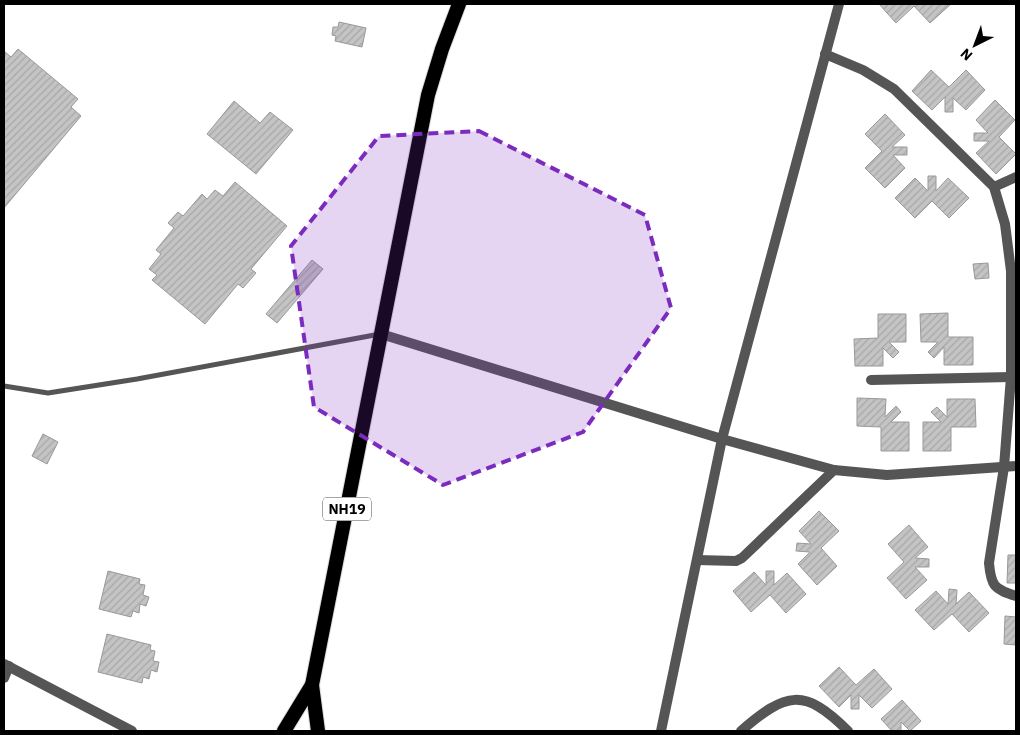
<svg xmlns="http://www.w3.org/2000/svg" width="1020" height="735" font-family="'IBM Plex Sans',sans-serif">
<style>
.building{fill:url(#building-hatch);stroke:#999}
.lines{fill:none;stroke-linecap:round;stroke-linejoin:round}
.trunk-casing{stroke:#dbdbdb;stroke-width:16}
.service{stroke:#555;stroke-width:5}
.minor{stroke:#555;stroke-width:10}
.tertiary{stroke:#555;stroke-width:10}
.trunk{stroke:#000;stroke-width:14}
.marked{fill:#7b2cbf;fill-opacity:0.2;stroke:#7b2cbf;stroke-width:4;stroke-dasharray:10 6;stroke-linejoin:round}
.labels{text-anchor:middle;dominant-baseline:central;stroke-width:4;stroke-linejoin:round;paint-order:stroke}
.shield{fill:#fff;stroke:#4c4c4c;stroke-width:1}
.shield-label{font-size:14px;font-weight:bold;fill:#000}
</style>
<defs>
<pattern id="building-hatch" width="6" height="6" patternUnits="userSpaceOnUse" patternTransform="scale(1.25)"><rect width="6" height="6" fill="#c4c4c4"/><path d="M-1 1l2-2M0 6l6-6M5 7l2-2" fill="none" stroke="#a7a7a7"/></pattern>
</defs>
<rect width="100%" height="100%" fill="#fff"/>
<g class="building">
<path d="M 879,4 L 951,4 L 930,23 L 914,6 L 896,23 Z"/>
<path d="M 339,22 L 366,28 L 362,47 L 335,41 L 336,36 L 332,35 L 333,27 L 338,27 Z"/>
<path d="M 18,49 L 78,99 L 71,107 L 81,116 L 4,208 L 4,51 L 11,57 Z"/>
<path d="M 931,70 L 949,87 L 966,70 L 985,90 L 966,110 L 953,98 L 953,112 L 945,112 L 945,97 L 932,110 L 912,91 Z"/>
<path d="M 995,100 L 1015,120 L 999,137 L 1016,154 L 996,174 L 976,153 L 989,141 L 974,141 L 974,133 L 988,133 L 976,120 Z"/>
<path d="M 234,101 L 260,123 L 270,112 L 293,130 L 256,174 L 207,134 Z"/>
<path d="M 885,114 L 905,135 L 892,147 L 907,147 L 907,155 L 893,155 L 905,168 L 885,188 L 865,168 L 882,151 L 865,134 Z"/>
<path d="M 928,176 L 936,176 L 936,191 L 948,178 L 969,198 L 949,218 L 932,201 L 915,218 L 895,198 L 915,178 L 928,191 Z"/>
<path d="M 235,182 L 287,226 L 251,269 L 256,273 L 243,288 L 238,284 L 205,324 L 152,280 L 157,275 L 149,269 L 161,254 L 156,250 L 174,228 L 168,223 L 178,212 L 183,216 L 202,194 L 207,199 L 215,190 L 223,196 Z"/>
<path d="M 312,260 L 323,269 L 277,323 L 266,314 Z"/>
<path d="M 988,263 L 989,278 L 975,279 L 973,264 Z"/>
<path d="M 948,313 L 948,337 L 973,337 L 973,365 L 944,365 L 944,347 L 934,358 L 928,352 L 938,342 L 921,342 L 920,314 Z"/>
<path d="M 878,314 L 906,314 L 906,342 L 889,342 L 899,352 L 893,358 L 883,348 L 883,366 L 855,366 L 854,339 L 878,338 Z"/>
<path d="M 857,398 L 886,399 L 885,417 L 896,406 L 901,412 L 891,422 L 909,422 L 909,451 L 881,451 L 881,427 L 857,426 Z"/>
<path d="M 947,399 L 975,399 L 976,427 L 951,427 L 951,451 L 923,451 L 923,422 L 941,422 L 931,412 L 937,407 L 947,417 Z"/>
<path d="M 43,434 L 58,442 L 47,464 L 32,456 Z"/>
<path d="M 819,511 L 839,531 L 821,548 L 837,566 L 817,585 L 798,564 L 810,552 L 796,551 L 797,543 L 811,544 L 799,531 Z"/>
<path d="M 909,525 L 928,547 L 915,558 L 929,559 L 929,567 L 915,567 L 927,580 L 906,599 L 887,578 L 904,562 L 888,544 Z"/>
<path d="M 1008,555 L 1016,555 L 1016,583 L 1007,583 Z"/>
<path d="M 108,571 L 140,579 L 139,584 L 145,585 L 143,595 L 149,597 L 146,606 L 140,604 L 139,613 L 133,611 L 131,617 L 99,609 Z"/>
<path d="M 766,571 L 774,571 L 774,585 L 787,573 L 806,594 L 786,613 L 770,595 L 751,612 L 733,591 L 754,572 L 766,585 Z"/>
<path d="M 949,589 L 957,590 L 956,604 L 969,592 L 989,613 L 969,632 L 952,614 L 934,630 L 915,610 L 936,591 L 948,604 Z"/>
<path d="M 1005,616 L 1016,617 L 1016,645 L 1004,644 Z"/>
<path d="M 107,634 L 151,645 L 150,650 L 155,651 L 153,661 L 159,662 L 157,672 L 151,670 L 149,679 L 143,677 L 142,683 L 98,672 Z"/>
<path d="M 839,667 L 856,685 L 874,669 L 892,689 L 872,708 L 859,695 L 859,709 L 851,709 L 851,695 L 839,707 L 819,686 Z"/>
<path d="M 902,700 L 921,721 L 910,731 L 901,722 L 901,731 L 892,731 L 881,719 Z"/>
</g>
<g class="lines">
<defs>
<g id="trunk">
<path d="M 312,685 L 318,731"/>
<path d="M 284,731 L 312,685 L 428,95 L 442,49 L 459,4"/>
</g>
</defs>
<use href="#trunk" class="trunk-casing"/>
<path class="service" d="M 4,386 L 48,393 L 137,379 L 380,334"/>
<g class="minor">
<path d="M 825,54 L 863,70 L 894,89 L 994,187 L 1005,224 L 1011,271 L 1011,377 L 1004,467 L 989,563 C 991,586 994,589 1016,596"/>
<path d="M 994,187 L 1016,177"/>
<path d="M 381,334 L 722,439 L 834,470 L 887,475 L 1016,466"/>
<path d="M 871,380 L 1011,377"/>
<path d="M 697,560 L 736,561 L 742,558 L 834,470"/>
<path d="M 4,678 L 9,666"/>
<path d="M 661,731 L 722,439 L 839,4"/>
<path d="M 741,731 C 786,692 804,687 848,731"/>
</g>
<path class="tertiary" d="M 4,664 L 132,731"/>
<use href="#trunk" class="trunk"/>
</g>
<path class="marked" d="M 479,131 L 645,215 L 671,308 L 583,432 L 443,485 L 314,407 L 291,246 L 379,136 Z"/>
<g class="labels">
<rect class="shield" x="323" y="497.5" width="48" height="23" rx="4"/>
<g class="shield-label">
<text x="347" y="509">NH19</text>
</g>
</g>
<rect width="1020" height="735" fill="none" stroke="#000000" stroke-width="10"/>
<g transform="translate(975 45) rotate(222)" stroke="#ffffff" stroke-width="4" paint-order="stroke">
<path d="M0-4L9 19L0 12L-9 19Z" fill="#000000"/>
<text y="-8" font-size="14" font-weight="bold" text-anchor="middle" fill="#000000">N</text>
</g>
</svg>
